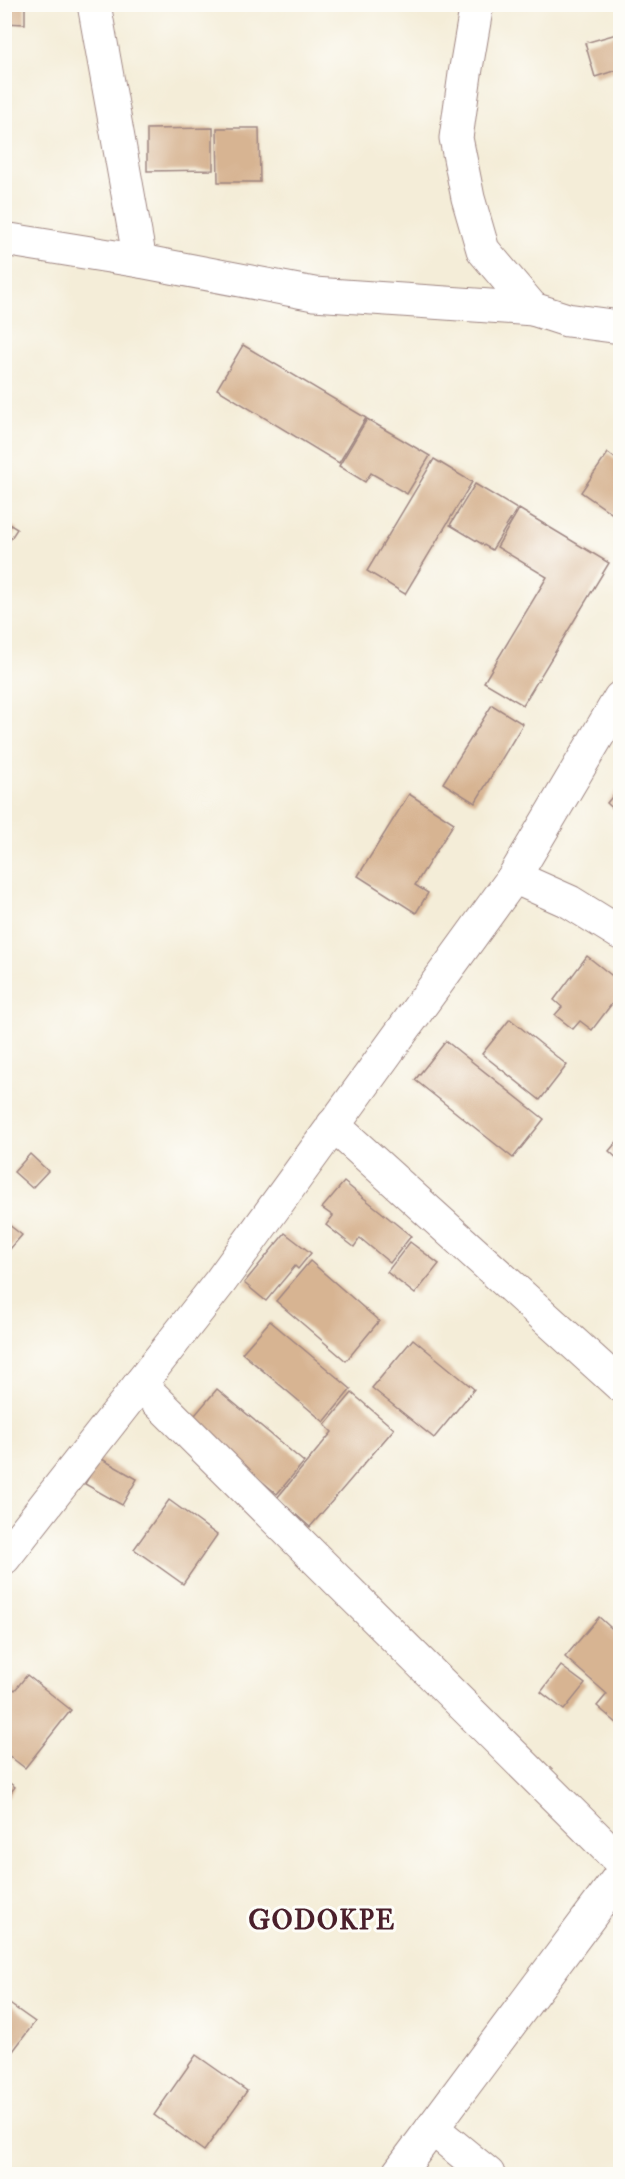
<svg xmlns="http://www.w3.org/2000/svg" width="625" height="2179" font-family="'IM FELL Double Pica',serif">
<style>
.building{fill:#d7b492}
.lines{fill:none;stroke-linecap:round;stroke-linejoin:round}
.minor-casing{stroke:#9f8682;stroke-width:35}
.minor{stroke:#fff;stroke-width:33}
.labels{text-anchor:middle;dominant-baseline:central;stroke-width:6;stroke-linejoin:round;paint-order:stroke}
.district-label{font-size:26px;font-weight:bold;letter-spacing:1.5px;fill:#4a1f2b;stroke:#fdfcf7}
</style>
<rect width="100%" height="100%" fill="#fdfcf7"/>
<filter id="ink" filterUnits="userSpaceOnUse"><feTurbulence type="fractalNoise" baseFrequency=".0167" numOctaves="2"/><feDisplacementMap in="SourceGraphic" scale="12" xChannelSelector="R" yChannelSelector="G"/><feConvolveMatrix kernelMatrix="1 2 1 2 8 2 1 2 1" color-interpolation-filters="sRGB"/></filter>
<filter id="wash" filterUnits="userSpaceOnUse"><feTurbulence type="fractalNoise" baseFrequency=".008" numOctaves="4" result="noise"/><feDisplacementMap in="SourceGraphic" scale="24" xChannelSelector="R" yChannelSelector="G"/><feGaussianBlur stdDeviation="1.35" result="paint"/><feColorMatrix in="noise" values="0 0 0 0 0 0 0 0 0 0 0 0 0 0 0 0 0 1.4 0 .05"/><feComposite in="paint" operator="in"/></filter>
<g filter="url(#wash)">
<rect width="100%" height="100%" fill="#f4edd8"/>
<g id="blocks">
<g class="building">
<path d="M 4,5 L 25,5 L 25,24 L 4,23 Z"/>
<path d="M 620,33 L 620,69 L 595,77 L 585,43 Z"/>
<path d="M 213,128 L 213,170 L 147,171 L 147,129 Z"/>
<path d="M 217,128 L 259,128 L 260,182 L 218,182 Z"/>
<path d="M 243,345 L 366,418 L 339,463 L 217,389 Z"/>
<path d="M 367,419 L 430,456 L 407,494 L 371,473 L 365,482 L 339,466 Z"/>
<path d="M 608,453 L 620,462 L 620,519 L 581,492 Z"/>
<path d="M 434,459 L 472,482 L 405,594 L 367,571 Z"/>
<path d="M 475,484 L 517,509 L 492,550 L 450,525 Z"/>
<path d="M 519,509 L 609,563 L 523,705 L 484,682 L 547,577 L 497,547 Z"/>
<path d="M 4,521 L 17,529 L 4,549 Z"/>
<path d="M 492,705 L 523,724 L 475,803 L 443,783 Z"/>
<path d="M 620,787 L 620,815 L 607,803 Z"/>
<path d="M 409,794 L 454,823 L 415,885 L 428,893 L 416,913 L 358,876 Z"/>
<path d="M 587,956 L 620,982 L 620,993 L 592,1030 L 580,1021 L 573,1029 L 555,1015 L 562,1007 L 554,1000 Z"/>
<path d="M 510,1019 L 567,1065 L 540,1100 L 482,1054 Z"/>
<path d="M 446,1041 L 544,1119 L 513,1158 L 415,1080 Z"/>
<path d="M 620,1138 L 620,1161 L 609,1151 Z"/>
<path d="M 30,1154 L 48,1171 L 32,1188 L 14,1172 Z"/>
<path d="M 344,1182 L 411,1236 L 390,1263 L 360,1238 L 354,1247 L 326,1225 L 333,1216 L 322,1208 Z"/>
<path d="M 4,1221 L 22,1235 L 4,1256 Z"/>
<path d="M 285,1233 L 311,1253 L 298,1269 L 295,1266 L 266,1301 L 244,1283 Z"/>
<path d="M 410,1242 L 439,1264 L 415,1294 L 387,1272 Z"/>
<path d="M 310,1261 L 379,1321 L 346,1361 L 276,1301 Z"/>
<path d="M 270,1321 L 351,1389 L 324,1422 L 242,1353 Z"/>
<path d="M 413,1339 L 474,1389 L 434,1438 L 372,1388 Z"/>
<path d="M 217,1389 L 304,1462 L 277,1494 L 190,1421 Z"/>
<path d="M 352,1393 L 394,1429 L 310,1527 L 277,1498 L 332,1432 L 325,1425 Z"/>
<path d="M 100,1458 L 137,1479 L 122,1505 L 85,1484 Z"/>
<path d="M 169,1500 L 217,1535 L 183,1584 L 134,1549 Z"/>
<path d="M 599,1617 L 620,1636 L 619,1725 L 597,1706 L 607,1694 L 565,1657 Z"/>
<path d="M 561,1666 L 585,1684 L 564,1710 L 541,1692 Z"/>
<path d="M 27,1675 L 71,1710 L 25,1768 L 4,1752 L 4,1685 L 6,1683 L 15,1690 Z"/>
<path d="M 4,1779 L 15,1787 L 4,1801 Z"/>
<path d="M 4,2000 L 35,2022 L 4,2063 Z"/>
<path d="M 196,2055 L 247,2091 L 204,2151 L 154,2115 Z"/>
</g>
</g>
</g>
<g filter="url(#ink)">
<use href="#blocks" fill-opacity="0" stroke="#9f8682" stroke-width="1.5"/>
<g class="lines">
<defs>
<g id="minor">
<path d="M 94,4 L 140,261"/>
<path d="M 477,4 L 465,74 L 456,138 L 468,198 L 483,250 L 533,309 L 567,320 L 620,327"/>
<path d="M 4,239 L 140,261 L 314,294 L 533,309"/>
<path d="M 514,877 L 570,902 L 620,933"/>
<path d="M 333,1125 L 620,1385"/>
<path d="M 140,1384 L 620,1861"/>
<path d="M 4,1558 L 220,1282 L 514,877 L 620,698"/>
<path d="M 432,2128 L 488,2174"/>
<path d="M 398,2174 L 620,1876"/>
</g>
</defs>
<use href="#minor" class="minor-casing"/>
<use href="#minor" class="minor"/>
</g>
</g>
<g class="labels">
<g class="district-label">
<text x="322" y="1921">GODOKPE</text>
</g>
</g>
<rect width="625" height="2179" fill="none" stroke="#fdfcf7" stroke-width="24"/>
</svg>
